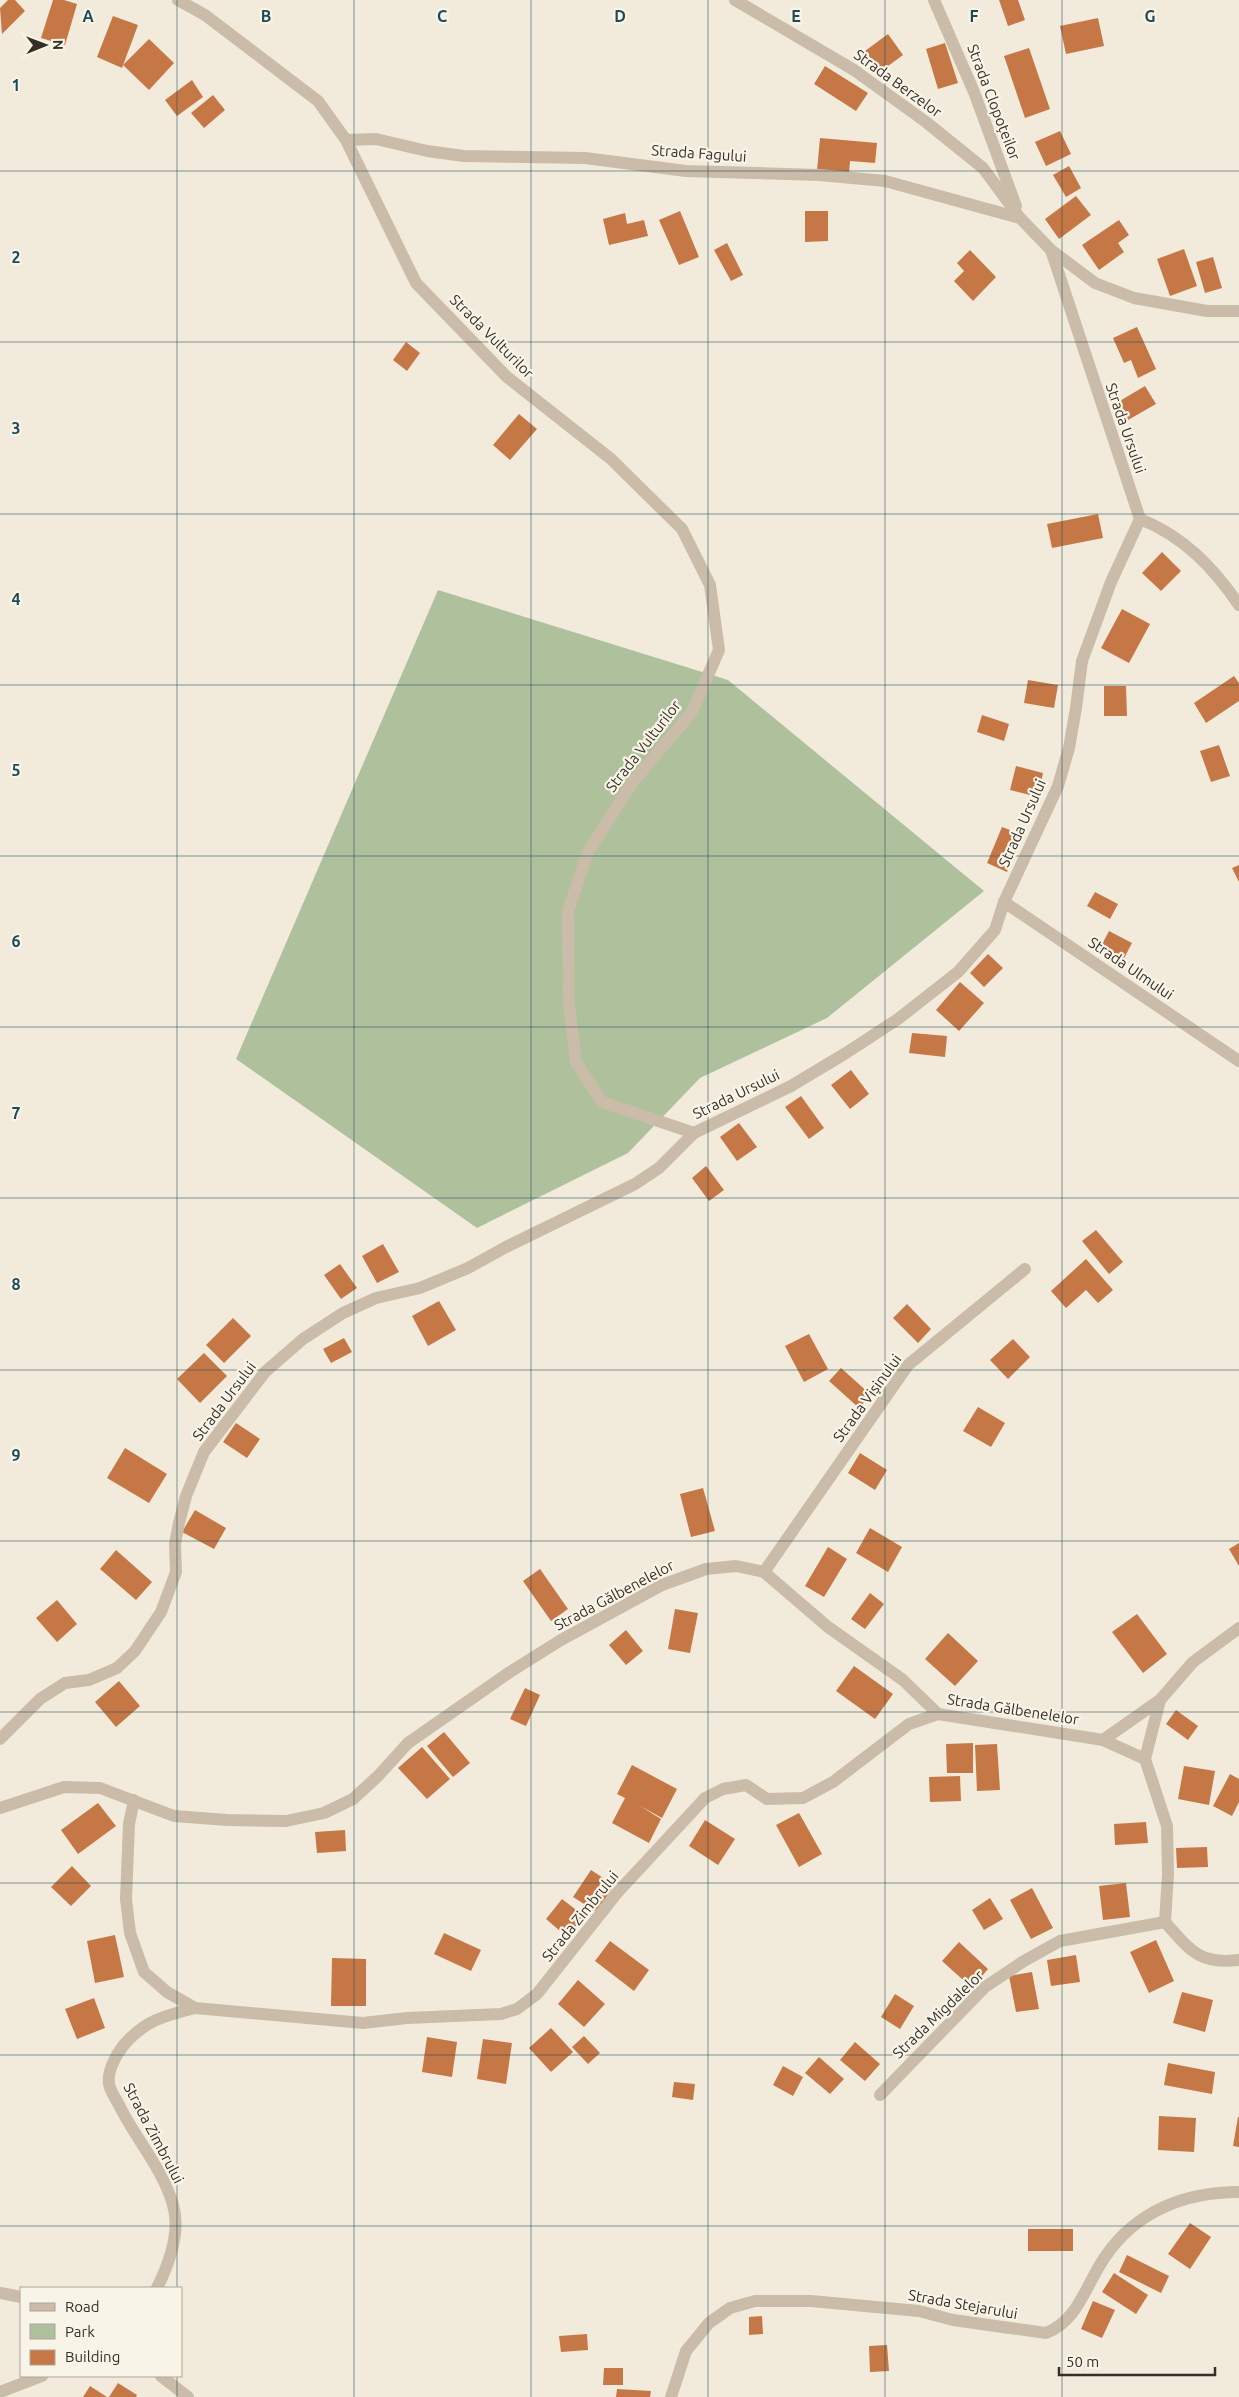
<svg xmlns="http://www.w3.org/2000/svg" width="1239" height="2397" font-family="Ubuntu,sans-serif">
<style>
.green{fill:#afc19c}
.building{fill:#c57846}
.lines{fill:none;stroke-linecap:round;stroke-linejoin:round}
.minor{stroke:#cabca8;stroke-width:12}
.grid{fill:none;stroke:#1e4b58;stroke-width:1;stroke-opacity:0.55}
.labels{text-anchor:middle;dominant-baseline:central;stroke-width:4.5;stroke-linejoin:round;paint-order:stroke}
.street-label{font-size:15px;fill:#362f28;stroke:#f9f4e8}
.grid-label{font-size:16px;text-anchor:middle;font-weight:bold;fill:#1e4b58;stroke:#f9f4e8;stroke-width:4.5;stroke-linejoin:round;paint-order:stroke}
</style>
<rect width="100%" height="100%" fill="#f2ebdc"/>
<path class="green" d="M 438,590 L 728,680 L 984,891 L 827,1018 L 700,1078 L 628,1153 L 477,1228 L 236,1059 Z"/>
<g class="building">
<path d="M 8,0 L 15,0 L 25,11 L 2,34 L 0,8 Z"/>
<path d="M 53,0 L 64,0 L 77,4 L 65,45 L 41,38 Z"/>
<path d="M 999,0 L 1018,0 L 1025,20 L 1008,26 Z"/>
<path d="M 113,16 L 138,25 L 122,68 L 97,57 Z"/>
<path d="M 1098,18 L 1104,46 L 1066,54 L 1060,26 Z"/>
<path d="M 888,34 L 903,55 L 880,72 L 865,51 Z"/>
<path d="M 149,39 L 174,63 L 149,90 L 123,65 Z"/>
<path d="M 945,43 L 958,83 L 938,89 L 926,49 Z"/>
<path d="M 1029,48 L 1050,109 L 1025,118 L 1004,56 Z"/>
<path d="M 825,66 L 868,93 L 856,111 L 814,84 Z"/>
<path d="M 192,80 L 203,97 L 177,116 L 165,100 Z"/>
<path d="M 213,95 L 225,110 L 204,128 L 191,113 Z"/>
<path d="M 1060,131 L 1071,154 L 1046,166 L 1035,142 Z"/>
<path d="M 820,138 L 877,143 L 875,163 L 850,161 L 849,173 L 817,171 Z"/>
<path d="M 1069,166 L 1081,188 L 1066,197 L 1053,175 Z"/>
<path d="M 1076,196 L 1091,215 L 1059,239 L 1045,219 Z"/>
<path d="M 680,211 L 699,257 L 679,265 L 659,220 Z"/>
<path d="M 805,211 L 828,211 L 828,241 L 805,242 Z"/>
<path d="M 625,213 L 627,224 L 644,220 L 648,236 L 609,245 L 603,219 Z"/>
<path d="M 1119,220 L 1129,235 L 1118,243 L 1124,252 L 1099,270 L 1082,245 Z"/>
<path d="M 727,243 L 743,275 L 731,281 L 714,250 Z"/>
<path d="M 1184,249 L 1197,286 L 1170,296 L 1157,259 Z"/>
<path d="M 970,250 L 996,277 L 973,301 L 954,281 L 964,271 L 957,263 Z"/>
<path d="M 1213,257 L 1222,288 L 1205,293 L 1196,262 Z"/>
<path d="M 1137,327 L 1156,369 L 1138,378 L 1131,360 L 1124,363 L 1113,338 Z"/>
<path d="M 406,342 L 420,353 L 407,371 L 393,360 Z"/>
<path d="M 1145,386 L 1156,404 L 1128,420 L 1118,402 Z"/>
<path d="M 519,414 L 537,429 L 510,460 L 493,445 Z"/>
<path d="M 1098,514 L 1103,538 L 1052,548 L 1047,524 Z"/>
<path d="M 1162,552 L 1181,571 L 1161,591 L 1142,573 Z"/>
<path d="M 1122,609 L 1150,624 L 1129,663 L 1101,648 Z"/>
<path d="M 1234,676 L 1239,683 L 1239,701 L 1206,723 L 1194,703 Z"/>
<path d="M 1028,680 L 1058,685 L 1054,708 L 1024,703 Z"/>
<path d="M 1104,686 L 1126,686 L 1127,716 L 1104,716 Z"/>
<path d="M 982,715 L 1009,724 L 1004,741 L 977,732 Z"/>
<path d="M 1219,745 L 1230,776 L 1211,782 L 1200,751 Z"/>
<path d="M 1016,766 L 1043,773 L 1038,797 L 1010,790 Z"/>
<path d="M 1002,827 L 1023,835 L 1007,872 L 987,863 Z"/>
<path d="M 1239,865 L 1239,882 L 1232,868 Z"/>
<path d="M 1095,892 L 1118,904 L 1110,919 L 1087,906 Z"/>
<path d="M 1109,931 L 1132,943 L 1122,962 L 1099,950 Z"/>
<path d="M 988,954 L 1003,968 L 984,987 L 970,973 Z"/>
<path d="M 960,982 L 984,1003 L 959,1031 L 936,1010 Z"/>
<path d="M 912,1033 L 947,1036 L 945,1057 L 909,1053 Z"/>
<path d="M 851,1070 L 869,1094 L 850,1109 L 831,1085 Z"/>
<path d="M 801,1096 L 824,1128 L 809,1139 L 785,1107 Z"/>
<path d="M 739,1123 L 757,1147 L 737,1161 L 720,1137 Z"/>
<path d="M 706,1166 L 724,1190 L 709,1201 L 692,1178 Z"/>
<path d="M 1096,1230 L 1123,1262 L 1109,1274 L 1082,1241 Z"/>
<path d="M 383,1244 L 399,1272 L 377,1283 L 362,1256 Z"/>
<path d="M 1086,1259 L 1113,1290 L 1098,1303 L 1086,1290 L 1066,1308 L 1051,1291 Z"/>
<path d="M 340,1264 L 357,1288 L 341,1299 L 324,1275 Z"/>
<path d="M 439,1301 L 456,1330 L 428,1346 L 412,1316 Z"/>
<path d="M 907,1304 L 931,1329 L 918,1343 L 893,1318 Z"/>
<path d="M 233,1318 L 251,1336 L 224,1363 L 206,1345 Z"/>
<path d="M 809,1334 L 828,1369 L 804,1382 L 785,1346 Z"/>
<path d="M 344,1338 L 352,1352 L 331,1363 L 323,1349 Z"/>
<path d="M 1013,1339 L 1030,1357 L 1008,1379 L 990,1360 Z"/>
<path d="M 204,1353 L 227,1376 L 200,1403 L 177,1379 Z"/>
<path d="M 841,1368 L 871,1395 L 859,1408 L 829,1381 Z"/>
<path d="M 978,1407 L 1005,1423 L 991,1447 L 963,1431 Z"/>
<path d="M 236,1423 L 260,1439 L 247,1458 L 223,1442 Z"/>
<path d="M 125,1448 L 167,1474 L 149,1503 L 107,1478 Z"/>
<path d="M 860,1453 L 887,1470 L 875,1490 L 848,1473 Z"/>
<path d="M 703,1488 L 715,1531 L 691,1537 L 680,1494 Z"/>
<path d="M 195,1510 L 226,1528 L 214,1549 L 182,1532 Z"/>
<path d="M 870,1528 L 902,1547 L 888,1572 L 856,1553 Z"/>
<path d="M 1239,1543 L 1239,1566 L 1229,1549 Z"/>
<path d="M 828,1547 L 847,1559 L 824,1597 L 805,1586 Z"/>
<path d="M 116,1550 L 152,1582 L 136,1600 L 100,1569 Z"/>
<path d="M 540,1569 L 568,1609 L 551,1621 L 523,1581 Z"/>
<path d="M 870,1593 L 884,1604 L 865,1629 L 851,1619 Z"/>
<path d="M 57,1600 L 77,1624 L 57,1642 L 36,1618 Z"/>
<path d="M 675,1609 L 698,1613 L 690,1653 L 668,1649 Z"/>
<path d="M 1137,1614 L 1167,1654 L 1143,1673 L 1112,1632 Z"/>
<path d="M 626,1630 L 643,1651 L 626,1665 L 609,1645 Z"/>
<path d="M 948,1633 L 978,1661 L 955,1686 L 925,1659 Z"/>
<path d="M 854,1666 L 893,1694 L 875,1719 L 836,1691 Z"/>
<path d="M 119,1681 L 140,1706 L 116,1727 L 95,1702 Z"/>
<path d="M 525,1688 L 540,1695 L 526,1726 L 510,1719 Z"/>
<path d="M 1176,1710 L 1198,1726 L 1188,1740 L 1166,1724 Z"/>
<path d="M 444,1732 L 470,1763 L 453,1777 L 427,1746 Z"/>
<path d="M 973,1743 L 973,1773 L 947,1773 L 946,1744 Z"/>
<path d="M 997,1744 L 1000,1790 L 977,1791 L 975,1745 Z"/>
<path d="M 422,1747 L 450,1779 L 427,1799 L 398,1768 Z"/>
<path d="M 632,1765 L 677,1789 L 662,1818 L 640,1806 L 661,1819 L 649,1843 L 612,1823 L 625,1798 L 617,1794 Z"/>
<path d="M 1184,1766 L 1215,1771 L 1209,1805 L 1178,1799 Z"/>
<path d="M 1230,1774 L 1239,1779 L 1239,1802 L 1232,1816 L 1213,1806 Z"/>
<path d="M 960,1776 L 961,1801 L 930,1802 L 929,1777 Z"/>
<path d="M 98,1803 L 116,1826 L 78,1854 L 61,1830 Z"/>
<path d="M 799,1813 L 822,1854 L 799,1867 L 776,1825 Z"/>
<path d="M 705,1820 L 735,1839 L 718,1865 L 689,1846 Z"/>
<path d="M 1146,1822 L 1148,1843 L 1115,1845 L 1114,1824 Z"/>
<path d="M 345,1830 L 346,1851 L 317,1853 L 315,1832 Z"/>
<path d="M 1207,1847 L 1208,1867 L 1177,1868 L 1176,1848 Z"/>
<path d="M 72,1866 L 91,1886 L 71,1906 L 51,1887 Z"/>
<path d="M 591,1870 L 614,1885 L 597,1912 L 573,1897 Z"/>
<path d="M 1126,1883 L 1130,1917 L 1103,1920 L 1099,1886 Z"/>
<path d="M 1032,1888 L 1053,1928 L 1031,1939 L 1010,1900 Z"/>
<path d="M 990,1898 L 1003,1919 L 984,1930 L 972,1910 Z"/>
<path d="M 562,1899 L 584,1916 L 567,1937 L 546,1919 Z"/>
<path d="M 444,1933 L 481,1950 L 471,1971 L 434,1954 Z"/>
<path d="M 115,1935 L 124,1977 L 95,1983 L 87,1941 Z"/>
<path d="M 1156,1940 L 1174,1981 L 1149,1993 L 1130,1952 Z"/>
<path d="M 610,1941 L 649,1970 L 634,1991 L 595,1961 Z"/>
<path d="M 959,1942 L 988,1969 L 972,1988 L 942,1961 Z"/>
<path d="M 1076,1955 L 1080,1982 L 1051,1986 L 1047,1960 Z"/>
<path d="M 332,1958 L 366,1959 L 366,2006 L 331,2006 Z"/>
<path d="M 1032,1972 L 1039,2009 L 1016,2012 L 1009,1976 Z"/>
<path d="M 578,1980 L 605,2004 L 584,2027 L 558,2004 Z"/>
<path d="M 1182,1992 L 1213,2000 L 1205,2032 L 1173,2023 Z"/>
<path d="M 895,1994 L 914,2006 L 900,2029 L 881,2017 Z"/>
<path d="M 94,1998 L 105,2028 L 77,2039 L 65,2009 Z"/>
<path d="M 551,2028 L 573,2052 L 551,2072 L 529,2048 Z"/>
<path d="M 584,2036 L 600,2053 L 588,2064 L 572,2047 Z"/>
<path d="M 427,2037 L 457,2042 L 452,2077 L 422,2072 Z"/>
<path d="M 483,2039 L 512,2043 L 506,2084 L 477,2079 Z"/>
<path d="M 855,2042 L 880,2064 L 865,2081 L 840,2060 Z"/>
<path d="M 819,2057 L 844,2079 L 830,2094 L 805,2073 Z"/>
<path d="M 1168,2063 L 1215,2072 L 1212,2094 L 1164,2085 Z"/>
<path d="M 783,2066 L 803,2077 L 793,2096 L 773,2085 Z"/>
<path d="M 674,2082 L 695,2084 L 693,2100 L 672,2097 Z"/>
<path d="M 1159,2116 L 1196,2118 L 1194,2152 L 1158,2150 Z"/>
<path d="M 1238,2117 L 1239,2117 L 1239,2147 L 1233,2146 Z"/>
<path d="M 1190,2223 L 1211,2237 L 1190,2269 L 1168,2254 Z"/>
<rect x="1028" y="2229" width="45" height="22"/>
<path d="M 1127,2255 L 1169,2276 L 1161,2293 L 1119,2272 Z"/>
<path d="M 1114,2273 L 1148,2295 L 1136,2314 L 1102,2292 Z"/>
<path d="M 1093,2301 L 1115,2310 L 1102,2338 L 1081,2329 Z"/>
<path d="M 762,2316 L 763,2334 L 749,2335 L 749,2317 Z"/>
<path d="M 587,2334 L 588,2350 L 561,2352 L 559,2336 Z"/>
<path d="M 887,2345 L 889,2371 L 870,2372 L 869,2346 Z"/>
<path d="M 604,2368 L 623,2368 L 623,2385 L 603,2385 Z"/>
<path d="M 118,2383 L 137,2395 L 136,2397 L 109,2397 Z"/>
<path d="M 90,2386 L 107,2397 L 83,2397 Z"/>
<path d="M 617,2389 L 651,2391 L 650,2397 L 616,2397 Z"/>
</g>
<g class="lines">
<g class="minor">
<path d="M 178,0 L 205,15 L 318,101 L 346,140 L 376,139 L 427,151 L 464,156 L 585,158 L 686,171 L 819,175 L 885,181 L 1020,218 L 1051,250 L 1095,283 L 1134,298 L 1207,311 L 1239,311"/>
<path d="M 735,0 L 854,70 L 926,122 L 983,168 L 1020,218"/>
<path d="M 934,0 L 974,92 L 1016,206"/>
<path d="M 346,140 L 416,283 L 507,377 L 611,459 L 682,529 L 710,585 L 719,650 L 692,712 L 632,783 L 588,852 L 568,911 L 569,1005 L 576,1062 L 602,1102 L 694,1133"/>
<path d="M 1140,519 C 1183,536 1213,567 1239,605"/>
<path d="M 1004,902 L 1239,1061"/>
<path d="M 764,1572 L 908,1365 L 1025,1269"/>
<path d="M 0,1739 L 40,1699 L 65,1683 L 89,1680 L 117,1668 L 135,1651 L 161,1612 L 176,1572 L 175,1544 L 179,1523 L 186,1496 L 204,1452 L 265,1372 L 303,1339 L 343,1313 L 376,1298 L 420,1288 L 468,1268 L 506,1247 L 635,1184 L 659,1168 L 694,1133 L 791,1086 L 846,1053 L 898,1019 L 958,972 L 995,930 L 1004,902 L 1058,786 L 1069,748 L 1076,708 L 1082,661 L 1111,582 L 1140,519 L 1051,250"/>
<path d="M 1103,1740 L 1160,1700 L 1193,1662 L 1239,1628"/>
<path d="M 1145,1759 L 1160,1700"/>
<path d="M 134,1800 L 129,1824 L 126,1899 L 130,1933 L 144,1972 L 167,1992 L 195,2008 L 363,2023 L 407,2018 L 501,2014 L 517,2009 L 537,1994 L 617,1893 L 705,1798 L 723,1789 L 746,1785 L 767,1799 L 803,1798 L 833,1782 L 909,1724 L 938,1714"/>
<path d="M 0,1808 L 64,1787 L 100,1788 L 174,1816 L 227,1820 L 286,1821 L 324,1813 L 353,1799 L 378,1776 L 408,1743 L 510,1672 L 561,1640 L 662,1585 L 706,1569 L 736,1566 L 764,1572 L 828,1627 L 903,1680 L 938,1714 L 1103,1740 L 1145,1759 L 1167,1826 L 1168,1874 L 1165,1922 C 1190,1950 1199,1965 1239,1960"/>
<path d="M 880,2095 L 985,1987 L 1024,1961 L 1060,1941 L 1165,1922"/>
<path d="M 157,2288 C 169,2264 181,2232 173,2205 C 163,2169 135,2138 119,2105 C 116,2099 110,2091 109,2084 C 107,2071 116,2055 123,2046 C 145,2020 164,2016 195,2008"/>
<path d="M 0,2293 L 21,2297"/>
<path d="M 161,2376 L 188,2397"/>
<path d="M 0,2392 L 42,2376"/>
<path d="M 671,2397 L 686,2351 L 709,2323 L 730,2308 L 755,2301 L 811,2301 L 919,2311 L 953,2320 L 1046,2333 C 1079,2320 1086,2284 1105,2257 C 1136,2211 1185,2192 1239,2192"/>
</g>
</g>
<path class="grid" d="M 177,0 L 177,2288M 354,0 L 354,2397M 531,0 L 531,2397M 708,0 L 708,2397M 885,0 L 885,2397M 1062,0 L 1062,2397M 0,171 L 1239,171M 0,342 L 1239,342M 0,514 L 1239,514M 0,685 L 1239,685M 0,856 L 1239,856M 0,1027 L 1239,1027M 0,1198 L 1239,1198M 0,1370 L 1239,1370M 0,1541 L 1239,1541M 0,1712 L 1239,1712M 0,1883 L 1239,1883M 0,2055 L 1239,2055M 0,2226 L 1239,2226M 177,2376 L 177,2397"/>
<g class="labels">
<g class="street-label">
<text transform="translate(898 83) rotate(36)">Strada Berzelor</text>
<text transform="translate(994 102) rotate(69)">Strada Clopoțeilor</text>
<text transform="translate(699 153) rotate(4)">Strada Fagului</text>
<text transform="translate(492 336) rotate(45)">Strada Vulturilor</text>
<text transform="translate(1126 428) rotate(71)">Strada Ursului</text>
<text transform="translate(643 746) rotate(-52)">Strada Vulturilor</text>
<text transform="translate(1022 823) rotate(-66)">Strada Ursului</text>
<text transform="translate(1131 968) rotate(34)">Strada Ulmului</text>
<text transform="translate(736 1094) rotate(-26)">Strada Ursului</text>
<text transform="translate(867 1398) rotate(-54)">Strada Vișinului</text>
<text transform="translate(224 1401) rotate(-53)">Strada Ursului</text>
<text transform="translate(614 1595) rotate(-28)">Strada Gălbenelelor</text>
<text transform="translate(1013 1709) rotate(9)">Strada Gălbenelelor</text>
<text transform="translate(580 1916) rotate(-51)">Strada Zimbrului</text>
<text transform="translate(938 2014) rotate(-44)">Strada Migdalelor</text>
<text transform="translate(154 2133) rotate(62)">Strada Zimbrului</text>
<text transform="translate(963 2304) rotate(10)">Strada Stejarului</text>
</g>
</g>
<g class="grid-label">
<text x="88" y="22">A</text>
<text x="266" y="22">B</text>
<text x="442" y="22">C</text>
<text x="620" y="22">D</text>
<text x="796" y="22">E</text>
<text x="974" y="22">F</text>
<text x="1150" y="22">G</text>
<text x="16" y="91">1</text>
<text x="16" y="263">2</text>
<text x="16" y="434">3</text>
<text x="16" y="605">4</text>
<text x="16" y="776">5</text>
<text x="16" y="947">6</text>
<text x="16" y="1119">7</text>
<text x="16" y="1290">8</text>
<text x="16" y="1461">9</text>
</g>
<rect x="20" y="2287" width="162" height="90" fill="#f9f4e8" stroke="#aba59b"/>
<rect x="30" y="2303" width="25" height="8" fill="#cabca8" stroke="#aba59b"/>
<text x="65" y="2312" font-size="15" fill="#362f28">Road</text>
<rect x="30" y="2324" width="25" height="15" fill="#afc19c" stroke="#aba59b"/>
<text x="65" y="2337" font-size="15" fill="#362f28">Park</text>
<rect x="30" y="2350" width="25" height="15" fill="#c57846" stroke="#aba59b"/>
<text x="65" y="2362" font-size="15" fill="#362f28">Building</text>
<g transform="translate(45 45) rotate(89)" stroke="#f9f4e8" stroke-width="4" paint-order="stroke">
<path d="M0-4L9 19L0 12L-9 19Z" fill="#362f28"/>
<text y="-8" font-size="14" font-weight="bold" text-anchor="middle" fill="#362f28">N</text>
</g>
<path d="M1059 2367v8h156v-8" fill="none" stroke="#362f28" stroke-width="2.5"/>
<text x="1066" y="2367" font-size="15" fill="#362f28" stroke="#f9f4e8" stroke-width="4" paint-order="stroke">50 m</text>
</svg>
